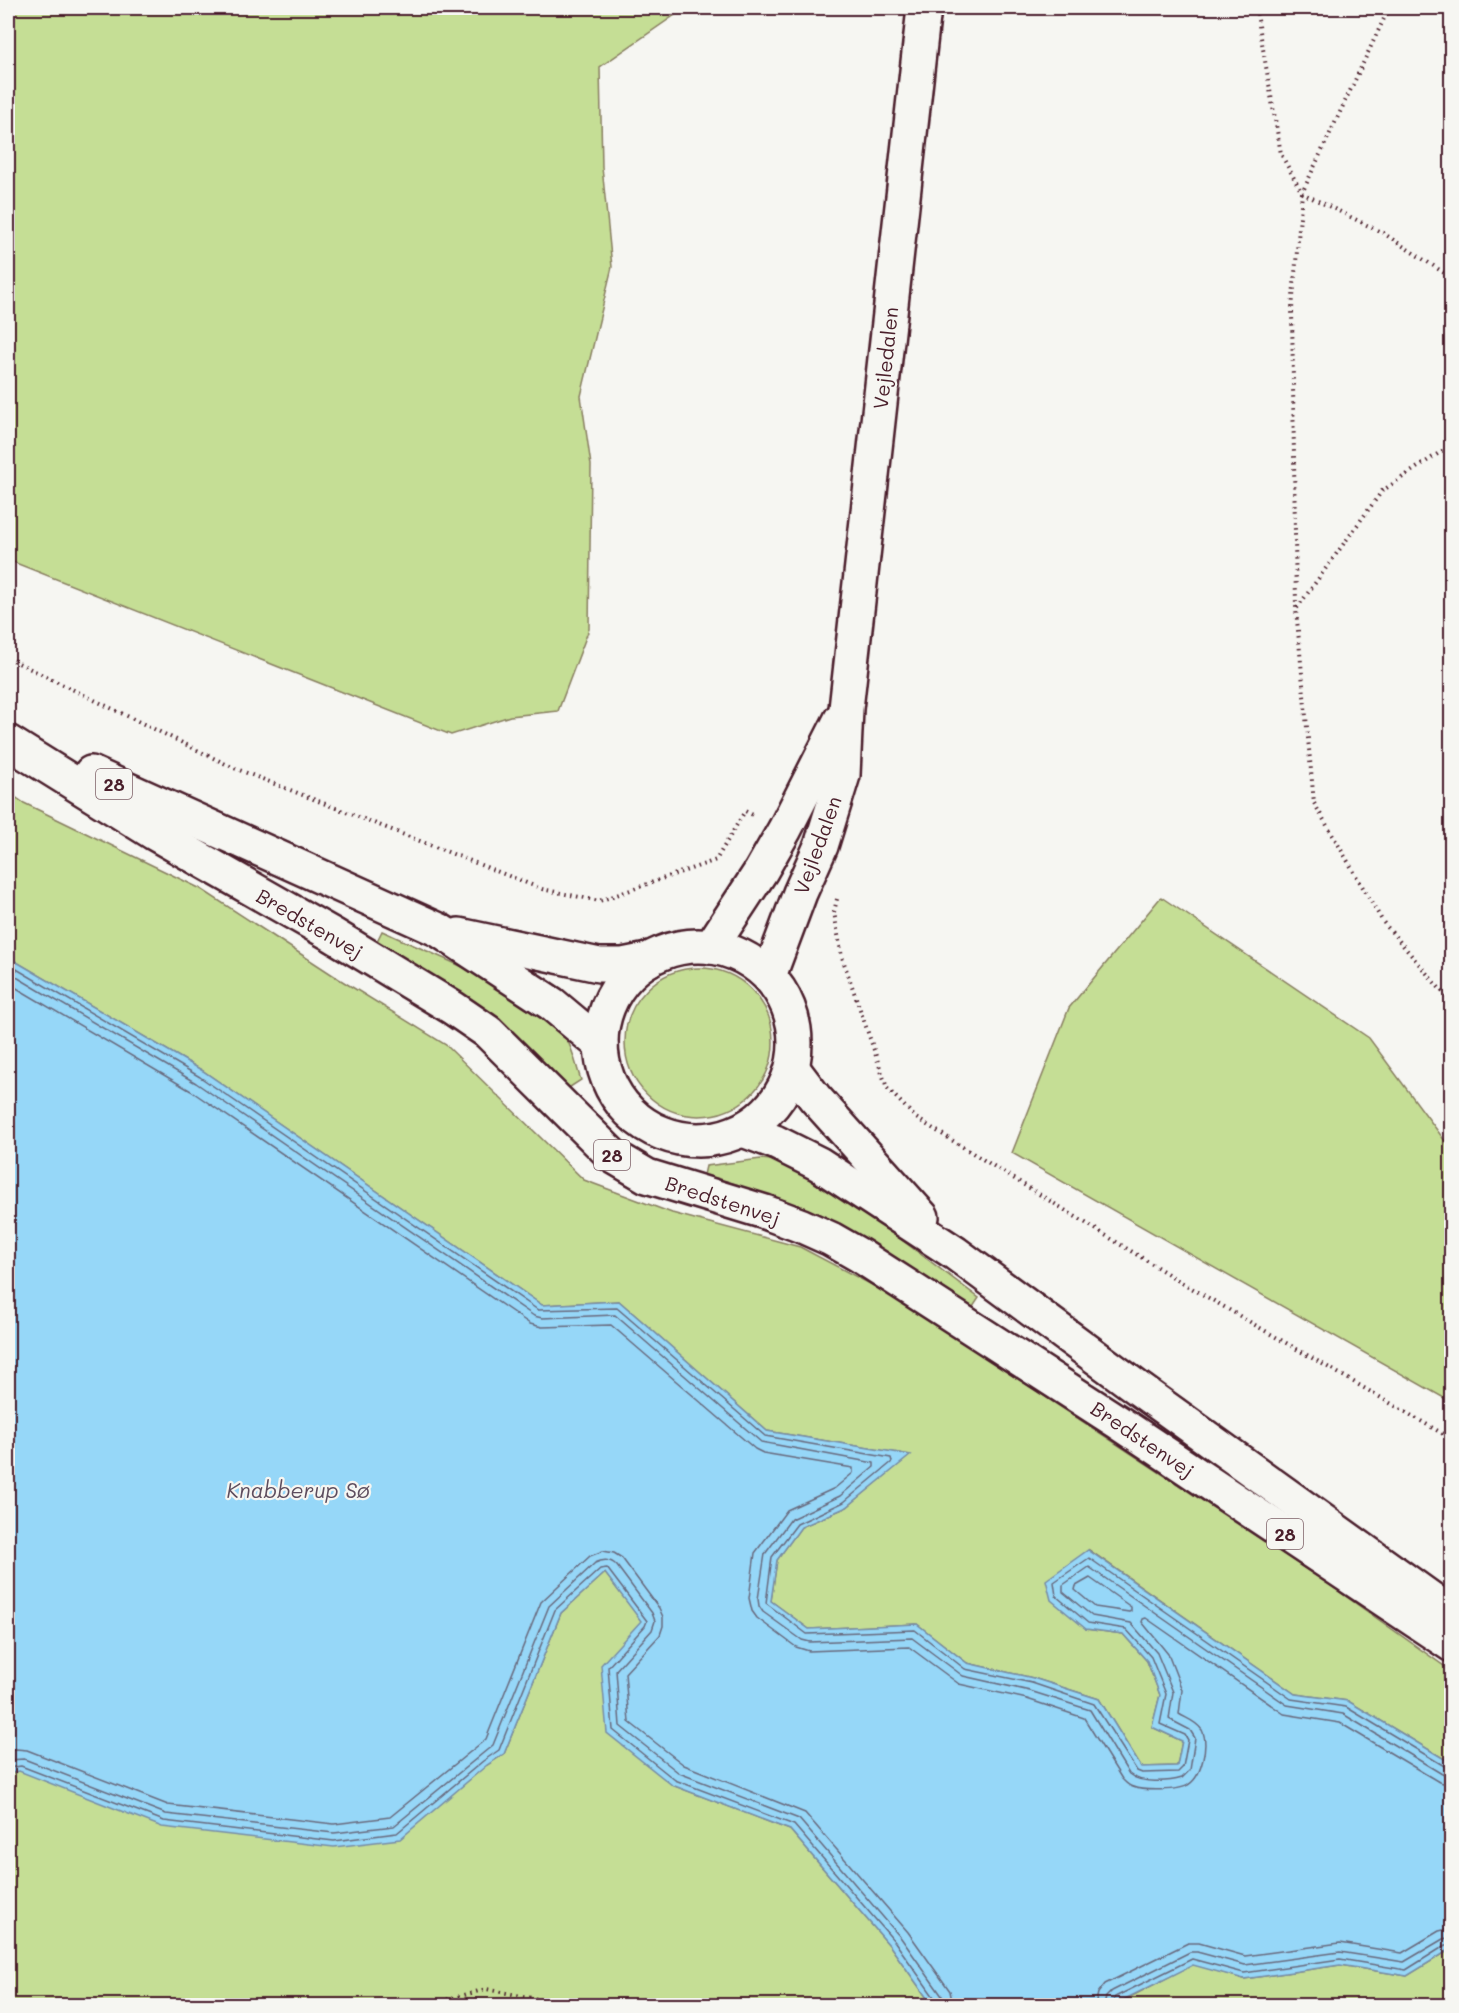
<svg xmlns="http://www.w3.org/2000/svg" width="1459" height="2013" font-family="Mali,sans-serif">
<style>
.green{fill:#c5de95;stroke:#887e60;stroke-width:1.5}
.water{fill:#96d7f8;stroke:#788da6;stroke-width:1.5}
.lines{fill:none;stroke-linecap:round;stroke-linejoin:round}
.shore{stroke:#68697d;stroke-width:1.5}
.secondary-casing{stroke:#4a1f2b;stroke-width:38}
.primary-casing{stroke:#4a1f2b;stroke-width:38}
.highway-casing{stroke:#4a1f2b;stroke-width:38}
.path{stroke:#4a1f2b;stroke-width:4;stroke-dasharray:1.5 4.5;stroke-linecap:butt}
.secondary{stroke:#f6f6f2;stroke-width:33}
.primary{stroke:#f6f6f2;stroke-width:33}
.highway{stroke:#f6f6f2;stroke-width:33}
.labels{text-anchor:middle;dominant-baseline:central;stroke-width:4.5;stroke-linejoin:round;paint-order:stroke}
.shield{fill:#f6f6f2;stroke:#7e6067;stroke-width:1.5}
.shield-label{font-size:18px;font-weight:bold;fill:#4a1f2b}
.street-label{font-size:20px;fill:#4a1f2b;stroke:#f6f6f2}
.water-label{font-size:21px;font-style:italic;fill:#5d4d5e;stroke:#f6f6f2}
</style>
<rect width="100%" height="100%" fill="#f6f6f2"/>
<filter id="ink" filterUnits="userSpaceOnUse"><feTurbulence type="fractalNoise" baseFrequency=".0167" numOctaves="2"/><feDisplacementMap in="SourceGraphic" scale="12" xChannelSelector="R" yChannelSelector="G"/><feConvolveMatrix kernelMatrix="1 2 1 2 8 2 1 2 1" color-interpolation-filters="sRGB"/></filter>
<g filter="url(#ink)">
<g class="green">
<path d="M 8,8 L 685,8 L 600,67 L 602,167 L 612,267 L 581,396 L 591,465 L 589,629 L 558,711 L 510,716 L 451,735 L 8,560 Z"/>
<path d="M 8,792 L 24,803 L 201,889 L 339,979 L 446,1045 L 584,1180 L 672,1213 L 800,1247 L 891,1295 L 1327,1583 L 1451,1671 L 1451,1763 L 1348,1701 L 1295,1694 L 1089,1550 L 1086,1629 L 1123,1634 L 1147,1661 L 1160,1695 L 1152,1727 L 1182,1741 L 1177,1766 L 1141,1767 L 1099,1699 L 1033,1678 L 967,1663 L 917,1624 L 809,1629 L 771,1601 L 777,1560 L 801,1527 L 847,1507 L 910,1455 L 767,1431 L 619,1301 L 542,1305 L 203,1071 L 8,957 Z"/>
<path d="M 1161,897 L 1369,1038 L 1451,1149 L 1451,1402 L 1012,1153 L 1069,1008 Z"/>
<path d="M 382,931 C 435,956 531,990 565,1036 C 573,1048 576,1066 581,1080 L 567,1089 L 375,945 Z"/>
<circle cx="699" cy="1042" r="74"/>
<path d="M 761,1159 L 781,1161 L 818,1177 L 979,1298 L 971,1310 L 738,1189 L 739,1185 L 704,1175 L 706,1166 Z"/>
<path d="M 605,1573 L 642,1621 L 602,1665 L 672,1785 L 790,1830 L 890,1946 L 932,2005 L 8,2006 L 8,1774 L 19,1771 L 487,1765 L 504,1754 L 561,1613 Z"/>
<path d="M 1451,1949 L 1451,2005 L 1113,2006 L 1193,1964 L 1244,1979 L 1340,1965 L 1407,1976 Z"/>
</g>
<path class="water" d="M 8,957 L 203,1071 L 542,1305 L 619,1301 L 767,1431 L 911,1455 L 847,1507 L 801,1527 L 777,1560 L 771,1601 L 809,1629 L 917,1624 L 967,1663 L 1033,1678 L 1099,1699 L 1141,1767 L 1177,1766 L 1182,1741 L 1152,1727 L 1160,1695 L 1147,1661 L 1123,1634 L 1086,1629 L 1051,1600 L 1046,1580 L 1088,1550 L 1295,1694 L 1348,1701 L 1451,1763 L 1451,1949 L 1407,1976 L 1340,1965 L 1244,1979 L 1193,1965 L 1113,2005 L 932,2005 L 890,1946 L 790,1830 L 672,1785 L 607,1733 L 601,1665 L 641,1621 L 605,1573 L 561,1613 L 504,1754 L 487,1765 L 400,1839 L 334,1847 L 162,1827 L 19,1771 L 8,1774 Z"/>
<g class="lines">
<g class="shore">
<path d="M 8,964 L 200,1077 L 538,1310 L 617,1308 L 765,1436 L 891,1458 L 892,1462 L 844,1502 L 797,1524 L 772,1557 L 766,1603 L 807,1634 L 915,1630 L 965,1669 L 1032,1683 L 1094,1704 L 1137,1771 L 1142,1773 L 1178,1772 L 1183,1767 L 1188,1740 L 1185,1735 L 1160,1724 L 1166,1694 L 1151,1657 L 1126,1629 L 1088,1623 L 1056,1596 L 1054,1582 L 1089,1558 L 1291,1699 L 1346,1707 L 1446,1767 L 1452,1768"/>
<path d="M 8,972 L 196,1083 L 534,1316 L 542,1318 L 615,1315 L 761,1442 L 874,1463 L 874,1467 L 840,1496 L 791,1519 L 765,1554 L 758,1599 L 759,1606 L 763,1612 L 802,1640 L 810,1642 L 912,1638 L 963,1676 L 1030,1691 L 1090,1710 L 1129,1774 C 1140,1784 1169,1782 1182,1778 L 1190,1770 L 1195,1738 L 1190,1730 L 1169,1719 L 1173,1692 L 1157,1653 L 1131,1623 L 1092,1616 L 1063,1592 L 1063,1585 L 1089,1567 L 1287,1705 L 1343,1714 L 1442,1774 L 1452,1776"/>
<path d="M 8,983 L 191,1091 L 530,1324 L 542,1327 L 611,1325 L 755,1449 L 763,1453 L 853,1468 L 853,1473 L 835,1488 L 787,1510 L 755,1553 L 749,1598 L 752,1611 L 757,1618 L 796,1647 L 809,1651 L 909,1647 L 959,1684 L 1027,1699 L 1084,1718 L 1122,1779 C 1125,1782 1128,1786 1133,1787 C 1142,1791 1179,1791 1188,1785 C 1202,1777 1209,1744 1202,1730 C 1196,1721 1187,1719 1179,1714 L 1182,1690 L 1168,1654 L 1142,1622 L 1143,1619 L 1146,1618 L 1284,1714 L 1340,1723 L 1439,1782 L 1452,1785"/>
<path d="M 1090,1578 L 1131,1607 L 1131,1611 L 1129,1612 L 1095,1607 L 1075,1590 L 1076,1586 Z"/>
<path d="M 8,1751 L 16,1749 L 27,1750 L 168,1805 L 334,1824 L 390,1817 L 486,1739 L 541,1602 L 590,1556 L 603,1551 L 614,1553 L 622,1558 L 659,1608 L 663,1617 L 663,1626 L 660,1635 L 625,1673 L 629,1722 L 684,1765 L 805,1813 L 908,1932 L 950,1991 L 953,2006"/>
<path d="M 8,1760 L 24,1759 L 166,1814 L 334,1833 L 394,1826 L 493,1745 L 549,1606 L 595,1563 C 603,1559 611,1559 617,1566 L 652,1613 L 655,1621 L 652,1630 L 616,1670 L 620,1726 L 679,1773 L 799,1819 L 901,1938 L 942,1996 L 944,2006"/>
<path d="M 8,1768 L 21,1766 L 164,1821 L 334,1841 L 397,1833 L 483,1761 L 499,1750 L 555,1610 L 600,1569 L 607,1568 L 647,1621 L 645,1626 L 608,1667 L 613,1730 L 675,1780 L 794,1825 L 895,1942 L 936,2000 L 937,2006"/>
<path d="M 1095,2006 L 1098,1993 L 1105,1984 L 1188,1943 L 1199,1943 L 1245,1956 L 1340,1943 L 1402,1953 L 1439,1931 L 1452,1928"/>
<path d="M 1104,2006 L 1106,1997 L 1112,1991 L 1190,1952 L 1197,1952 L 1245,1965 L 1340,1952 L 1404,1962 L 1443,1939 L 1452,1937"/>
<path d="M 1112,2006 L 1115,1997 L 1192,1959 L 1244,1973 L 1340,1959 L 1406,1970 L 1446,1945 L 1452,1945"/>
</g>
<defs>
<g id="secondary">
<path d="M 711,947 L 761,871 L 785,829 L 841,719"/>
<path d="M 769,976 L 800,893 L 821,846 L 843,775 L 846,709 L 924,8"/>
</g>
<circle id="primary" cx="698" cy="1043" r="97"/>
<g id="highway">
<path d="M 8,742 L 154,833 L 333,935 L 453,1008 L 488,1032 L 613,1156 L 647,1176 L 765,1212 L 802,1226 L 831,1239 L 859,1255 L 1118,1422 L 1452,1645"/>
<path d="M 91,773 L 439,930 L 552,1004 L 601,1045"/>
<path d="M 459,935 L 599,965 L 623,965 L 648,960"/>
<path d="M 793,1069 L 815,1098 L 922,1217"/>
<path d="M 743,1130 L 775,1142 L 819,1164 L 955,1253 L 1139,1389 L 1452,1614"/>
</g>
</defs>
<use href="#secondary" class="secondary-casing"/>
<use href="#primary" class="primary-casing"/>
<use href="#highway" class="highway-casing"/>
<g class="path">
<path d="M 1256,8 L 1281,154 L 1302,193 L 1383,233 L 1452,278"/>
<path d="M 1389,8 L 1302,193 L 1292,309 L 1296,609 L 1314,803 L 1383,922 L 1452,1003"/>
<path d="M 1297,608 L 1382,491 L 1442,451 L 1452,449"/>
<path d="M 8,658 L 234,768 L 542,889 L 599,901 L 716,860 L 745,811 L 755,816"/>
<path d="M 837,899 L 834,912 L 842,957 L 887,1088 L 916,1118 L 1181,1282 L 1452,1439"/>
<path d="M 424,2006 L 486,1989 L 542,2000 L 553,2006"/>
</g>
<use href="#secondary" class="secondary"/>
<use href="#primary" class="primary"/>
<use href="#highway" class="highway"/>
</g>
</g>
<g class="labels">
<g class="shield">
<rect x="96" y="769" width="36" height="30" rx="4.5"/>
<rect x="594" y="1140" width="36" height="30" rx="4.5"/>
<rect x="1267" y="1519" width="36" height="30" rx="4.5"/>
</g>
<g class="shield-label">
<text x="114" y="784">28</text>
<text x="612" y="1155">28</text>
<text x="1285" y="1534">28</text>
</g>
<g class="street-label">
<text transform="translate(885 358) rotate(-84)">Vejledalen</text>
<text transform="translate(817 845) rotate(-70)">Vejledalen</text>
<text transform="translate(310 923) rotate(30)">Bredstenvej</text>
<text transform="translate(723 1200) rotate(18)">Bredstenvej</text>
<text transform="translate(1143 1439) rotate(34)">Bredstenvej</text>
</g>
<g class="water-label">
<text x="298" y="1489">Knabberup Sø</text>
</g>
</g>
<rect width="1459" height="2013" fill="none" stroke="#f6f6f2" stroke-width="30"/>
<rect x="15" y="15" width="1429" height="1983" fill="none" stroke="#4a1f2b" stroke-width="2" filter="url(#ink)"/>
</svg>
